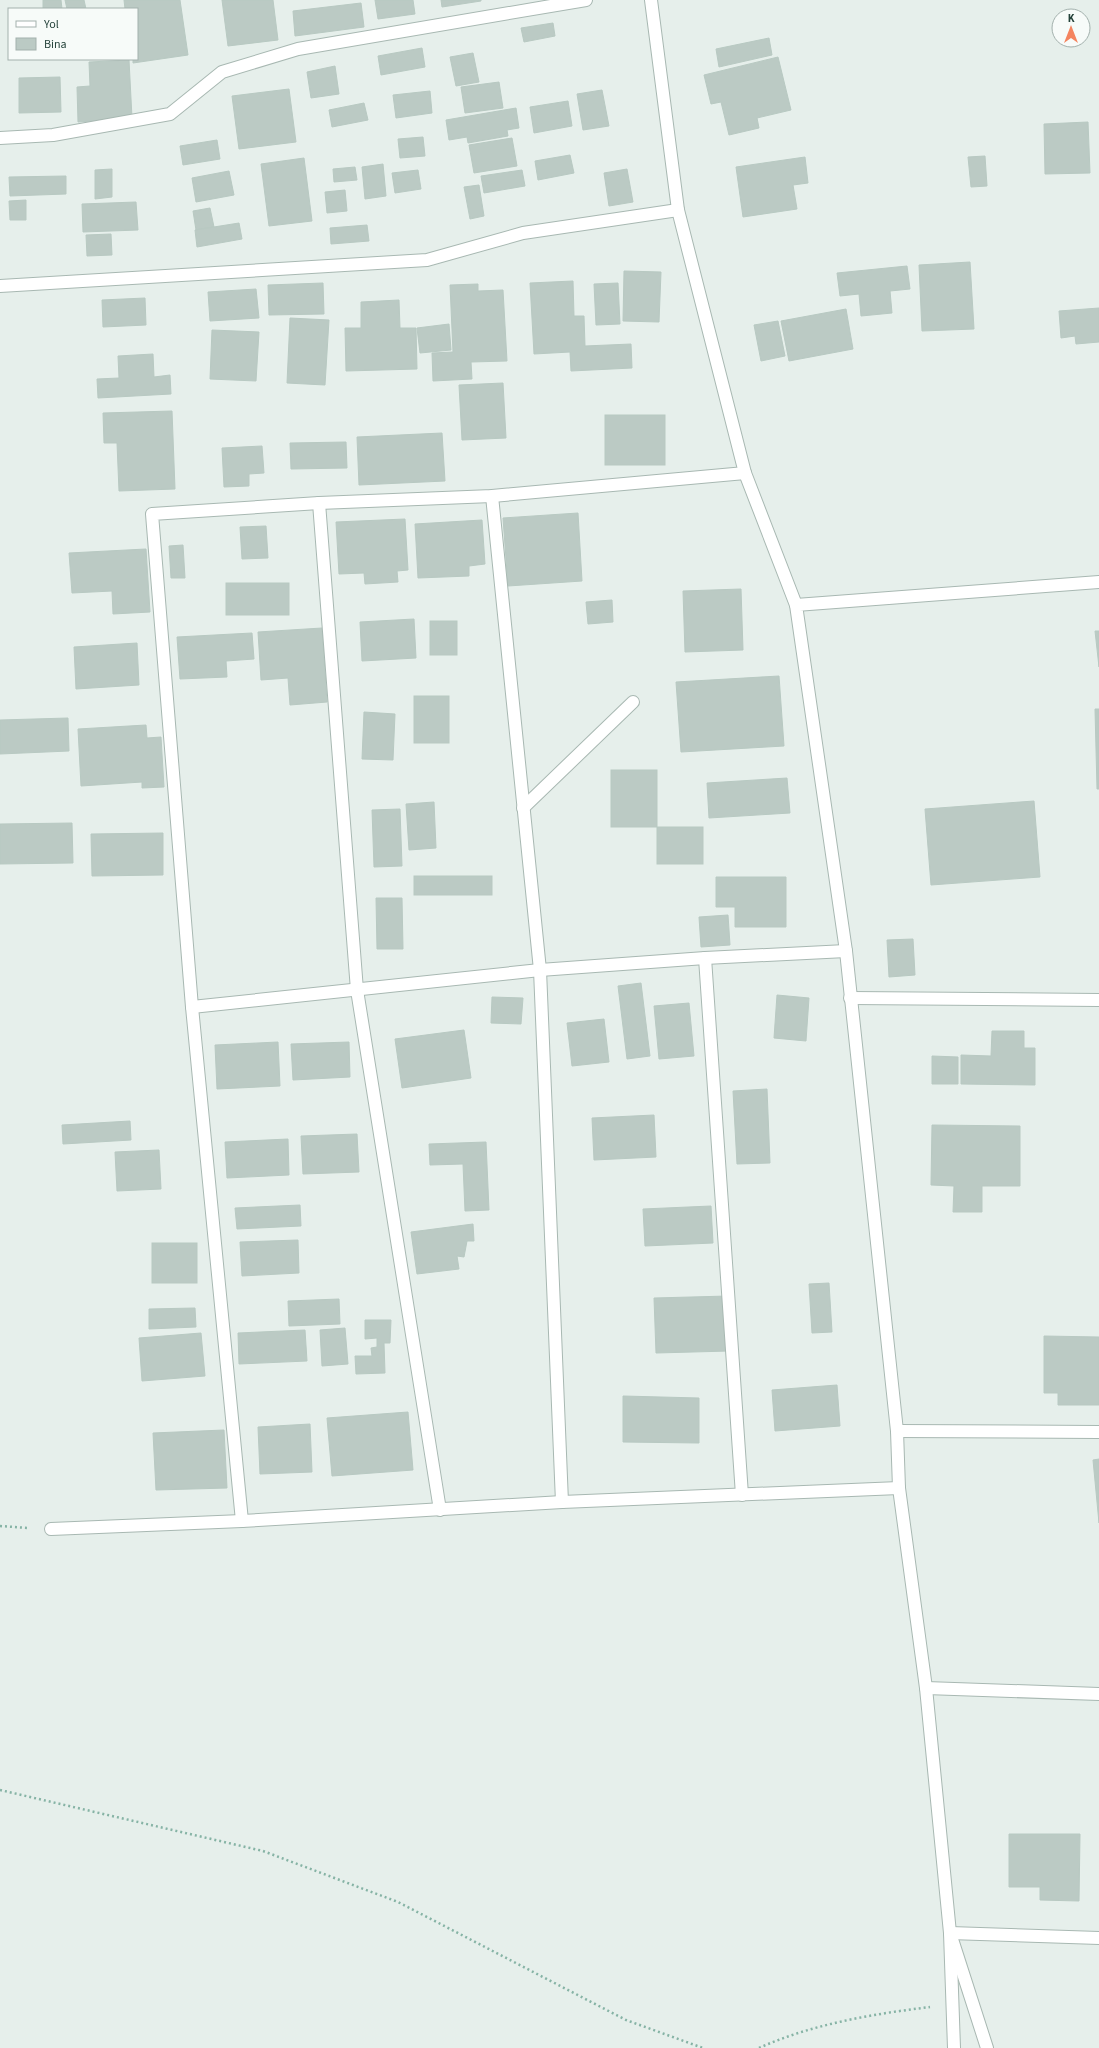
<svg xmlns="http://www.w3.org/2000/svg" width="1099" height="2048" font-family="'Source Sans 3',sans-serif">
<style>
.building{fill:#bbcac4;stroke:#b8c9c2}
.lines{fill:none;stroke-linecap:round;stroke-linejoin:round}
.minor-casing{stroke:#a8b8b2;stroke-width:14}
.tertiary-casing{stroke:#a8b8b2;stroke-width:14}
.path{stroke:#86b3a5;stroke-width:2.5;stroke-dasharray:2 3;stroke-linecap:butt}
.minor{stroke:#fff;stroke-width:12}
.tertiary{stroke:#fff;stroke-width:12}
</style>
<rect width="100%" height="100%" fill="#e6efeb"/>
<g class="building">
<path d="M 43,0 L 61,0 L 62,9 L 43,9 Z"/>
<path d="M 65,0 L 84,0 L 86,9 L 67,9 Z"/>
<path d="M 124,0 L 180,0 L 188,55 L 133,63 L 133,59 L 137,59 L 137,9 L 125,9 Z"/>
<path d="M 222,0 L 273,0 L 278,40 L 228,46 Z"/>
<path d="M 375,0 L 413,0 L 415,14 L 378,19 Z"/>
<path d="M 441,0 L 481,0 L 481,1 L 442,7 Z"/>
<path d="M 361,3 L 364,27 L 295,36 L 293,11 Z"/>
<path d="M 553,23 L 555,36 L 524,42 L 521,28 Z"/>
<path d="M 769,38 L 772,55 L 719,67 L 716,49 Z"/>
<path d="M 422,48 L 425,67 L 381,75 L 378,56 Z"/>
<path d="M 473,53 L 479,82 L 456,86 L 450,57 Z"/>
<path d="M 778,57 L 791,110 L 757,118 L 759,128 L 729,135 L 721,102 L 711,104 L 704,75 Z"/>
<path d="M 129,60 L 132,118 L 78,122 L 77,87 L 90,86 L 89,62 Z"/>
<path d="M 335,66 L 339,94 L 311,98 L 307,72 Z"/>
<path d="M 60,77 L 61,112 L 19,113 L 19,78 Z"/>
<path d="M 499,82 L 503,108 L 465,113 L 461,87 Z"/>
<path d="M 289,89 L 296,142 L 239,149 L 232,96 Z"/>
<path d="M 602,90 L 609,126 L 583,130 L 577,94 Z"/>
<path d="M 430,91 L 432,113 L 396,118 L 393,95 Z"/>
<path d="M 568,101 L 572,126 L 534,133 L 530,107 Z"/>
<path d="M 364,103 L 368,120 L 332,127 L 329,110 Z"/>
<path d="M 516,108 L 519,128 L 507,130 L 508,136 L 468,143 L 467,137 L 449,140 L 446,120 Z"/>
<path d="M 1088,122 L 1090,173 L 1045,174 L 1044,124 Z"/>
<path d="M 423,137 L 425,156 L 400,158 L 398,139 Z"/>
<path d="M 512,138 L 517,166 L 474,173 L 469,145 Z"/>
<path d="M 217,140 L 220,159 L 183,165 L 180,146 Z"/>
<path d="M 570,155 L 574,173 L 538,180 L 535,161 Z"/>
<path d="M 985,156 L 987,186 L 971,187 L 968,157 Z"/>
<path d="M 805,157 L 808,183 L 793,185 L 797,209 L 743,217 L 736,167 Z"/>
<path d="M 304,158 L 312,221 L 269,226 L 261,164 Z"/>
<path d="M 383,164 L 386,196 L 365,199 L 362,167 Z"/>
<path d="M 355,167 L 357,180 L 334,182 L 333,169 Z"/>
<path d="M 112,169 L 112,197 L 95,199 L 95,170 Z"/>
<path d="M 627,169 L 633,202 L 609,206 L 604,173 Z"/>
<path d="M 418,170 L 421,189 L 395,193 L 392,173 Z"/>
<path d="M 522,170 L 525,186 L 484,193 L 481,176 Z"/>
<path d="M 229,171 L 234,195 L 196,202 L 192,178 Z"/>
<path d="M 66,176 L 66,194 L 10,196 L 9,177 Z"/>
<path d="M 479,185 L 484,216 L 470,219 L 464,187 Z"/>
<path d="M 345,190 L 347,211 L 327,213 L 325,192 Z"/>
<path d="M 26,200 L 26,220 L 10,220 L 9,201 Z"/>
<path d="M 136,202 L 138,230 L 83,232 L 82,204 Z"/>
<path d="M 210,208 L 214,227 L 196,230 L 193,211 Z"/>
<path d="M 239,223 L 242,239 L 197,247 L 195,230 Z"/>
<path d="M 367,225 L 369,241 L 331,244 L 330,228 Z"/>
<path d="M 111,234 L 112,255 L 87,256 L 86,235 Z"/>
<path d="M 970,262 L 974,329 L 922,331 L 919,265 Z"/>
<path d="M 907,266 L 910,289 L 890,291 L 892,313 L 861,316 L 859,294 L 840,296 L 837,273 Z"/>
<path d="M 624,271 L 661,272 L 659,322 L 623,321 Z"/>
<path d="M 573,281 L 574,316 L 584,316 L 585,346 L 631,344 L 632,368 L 571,371 L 570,352 L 534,354 L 530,283 Z"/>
<path d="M 323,283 L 324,314 L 269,315 L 268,285 Z"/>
<path d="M 618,283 L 620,324 L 596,325 L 594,284 Z"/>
<path d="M 478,284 L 478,291 L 503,290 L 507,361 L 471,362 L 472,379 L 433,381 L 432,353 L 453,352 L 450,285 Z"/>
<path d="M 256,289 L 259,318 L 210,321 L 208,292 Z"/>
<path d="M 145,298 L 146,325 L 103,327 L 102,300 Z"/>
<path d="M 399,300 L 400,328 L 416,328 L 417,369 L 346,371 L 345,328 L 361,328 L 361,302 Z"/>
<path d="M 1099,308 L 1099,342 L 1076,344 L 1075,336 L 1061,338 L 1059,311 Z"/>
<path d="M 846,309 L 853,349 L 789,361 L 781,321 Z"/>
<path d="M 290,318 L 329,320 L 325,385 L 287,383 Z"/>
<path d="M 778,321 L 785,356 L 761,361 L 754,325 Z"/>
<path d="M 449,324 L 451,350 L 420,353 L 417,328 Z"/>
<path d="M 212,330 L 259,332 L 256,381 L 210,379 Z"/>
<path d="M 153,354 L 154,377 L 170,375 L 171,394 L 98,398 L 97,379 L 119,378 L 118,356 Z"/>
<path d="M 503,383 L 506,438 L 462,440 L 459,385 Z"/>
<path d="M 172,411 L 175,489 L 119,491 L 117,443 L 104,443 L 103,413 Z"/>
<rect x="605" y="415" width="60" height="50"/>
<path d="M 442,433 L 445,481 L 359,485 L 357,437 Z"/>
<path d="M 346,442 L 347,468 L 291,469 L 290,443 Z"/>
<path d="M 262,446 L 264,473 L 249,474 L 249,486 L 224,487 L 222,448 Z"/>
<path d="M 578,513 L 582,581 L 508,586 L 503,518 Z"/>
<path d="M 405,519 L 408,570 L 397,571 L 398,582 L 365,584 L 364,573 L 339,574 L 336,522 Z"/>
<path d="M 482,520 L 485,564 L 469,566 L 469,576 L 418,578 L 415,524 Z"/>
<path d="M 266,526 L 268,558 L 242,559 L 240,527 Z"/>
<path d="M 183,545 L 185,578 L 171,578 L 169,546 Z"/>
<path d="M 146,549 L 150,612 L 113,614 L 112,591 L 72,593 L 69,553 Z"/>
<rect x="226" y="583" width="63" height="32"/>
<path d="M 741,589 L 743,650 L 685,652 L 683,591 Z"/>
<path d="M 612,600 L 613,622 L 588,624 L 586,602 Z"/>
<path d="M 414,619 L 416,658 L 362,661 L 360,622 Z"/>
<rect x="430" y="621" width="27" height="34"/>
<path d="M 322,628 L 327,702 L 290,705 L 288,678 L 261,680 L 258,632 Z"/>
<path d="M 1095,631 L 1099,631 L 1099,667 Z"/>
<path d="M 252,633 L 254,659 L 226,661 L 227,677 L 180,679 L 177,637 Z"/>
<path d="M 137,643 L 139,685 L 76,689 L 74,647 Z"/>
<path d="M 779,676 L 784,746 L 681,752 L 676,682 Z"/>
<rect x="414" y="696" width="35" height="47"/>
<path d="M 1095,709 L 1099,709 L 1099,789 L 1097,789 Z"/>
<path d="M 364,712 L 395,714 L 393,760 L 362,759 Z"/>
<path d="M 68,718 L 69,751 L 0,754 L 0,720 Z"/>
<path d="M 146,725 L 147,738 L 161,737 L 164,787 L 142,788 L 142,782 L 81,786 L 78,729 Z"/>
<rect x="611" y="770" width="46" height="57"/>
<path d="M 787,778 L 790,813 L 709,818 L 707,783 Z"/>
<path d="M 1034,801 L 1040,877 L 931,885 L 925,809 Z"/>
<path d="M 434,802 L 436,848 L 409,850 L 406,804 Z"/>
<path d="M 400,809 L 402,866 L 374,867 L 372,810 Z"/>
<path d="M 72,823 L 73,863 L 0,864 L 0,824 Z"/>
<rect x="657" y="827" width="46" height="37"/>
<path d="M 163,833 L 163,875 L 92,876 L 91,834 Z"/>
<rect x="414" y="876" width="78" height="19"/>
<path d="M 716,877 L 786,877 L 786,927 L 735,927 L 735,907 L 716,907 Z"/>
<path d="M 376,898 L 402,898 L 403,949 L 377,949 Z"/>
<path d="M 728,915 L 730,945 L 701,947 L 699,917 Z"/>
<path d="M 913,939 L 915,975 L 889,977 L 887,940 Z"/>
<path d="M 641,983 L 650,1056 L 627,1059 L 618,986 Z"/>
<path d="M 777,995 L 809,998 L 806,1041 L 774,1038 Z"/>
<path d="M 492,997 L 523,998 L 521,1024 L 491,1023 Z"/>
<path d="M 689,1003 L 694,1056 L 659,1059 L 654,1006 Z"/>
<path d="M 604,1019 L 609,1062 L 572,1066 L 567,1023 Z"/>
<path d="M 464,1030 L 471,1078 L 402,1088 L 395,1039 Z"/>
<path d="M 992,1031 L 1024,1031 L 1024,1048 L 1035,1048 L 1035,1085 L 961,1084 L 961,1055 L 991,1056 Z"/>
<path d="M 278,1042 L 280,1086 L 217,1089 L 215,1045 Z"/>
<path d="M 349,1042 L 350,1077 L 293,1080 L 291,1044 Z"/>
<path d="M 932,1056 L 958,1057 L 958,1084 L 932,1084 Z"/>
<path d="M 767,1089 L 770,1163 L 737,1164 L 733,1091 Z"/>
<path d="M 654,1115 L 656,1157 L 594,1160 L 592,1118 Z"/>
<path d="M 130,1121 L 131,1140 L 63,1144 L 62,1125 Z"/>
<path d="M 932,1125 L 1020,1126 L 1020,1186 L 982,1186 L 982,1212 L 953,1212 L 954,1186 L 931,1185 Z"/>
<path d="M 357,1134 L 359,1172 L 303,1174 L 301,1136 Z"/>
<path d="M 288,1139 L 289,1175 L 227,1178 L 225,1142 Z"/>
<path d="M 486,1142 L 489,1210 L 465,1211 L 463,1164 L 430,1165 L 429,1144 Z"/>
<path d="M 159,1150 L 161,1189 L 117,1191 L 115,1152 Z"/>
<path d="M 300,1205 L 301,1226 L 237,1229 L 235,1208 Z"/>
<path d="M 711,1206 L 713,1243 L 645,1246 L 643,1209 Z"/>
<path d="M 473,1224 L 474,1241 L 467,1241 L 464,1257 L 457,1256 L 459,1269 L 417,1274 L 411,1232 Z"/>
<path d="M 298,1240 L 299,1273 L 242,1276 L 240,1242 Z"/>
<rect x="152" y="1243" width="45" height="40"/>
<path d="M 829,1283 L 832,1332 L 812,1333 L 809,1284 Z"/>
<path d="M 728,1296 L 729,1351 L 656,1353 L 654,1298 Z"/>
<path d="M 339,1299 L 340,1324 L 289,1326 L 288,1301 Z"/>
<path d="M 195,1308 L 196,1327 L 149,1329 L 149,1309 Z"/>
<path d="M 365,1320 L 391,1320 L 390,1343 L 384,1343 L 385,1373 L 356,1374 L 355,1356 L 372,1356 L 371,1348 L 377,1347 L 377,1338 L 365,1339 Z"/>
<path d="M 345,1328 L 348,1364 L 322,1366 L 320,1330 Z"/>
<path d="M 305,1330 L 307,1361 L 239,1364 L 238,1333 Z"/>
<path d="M 201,1333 L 205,1376 L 142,1381 L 139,1338 Z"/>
<path d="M 1044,1336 L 1099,1337 L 1099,1405 L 1058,1405 L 1058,1393 L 1044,1393 Z"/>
<path d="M 837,1385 L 840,1426 L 775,1431 L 772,1390 Z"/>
<path d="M 623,1396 L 699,1398 L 699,1443 L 623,1442 Z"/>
<path d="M 408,1412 L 413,1470 L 332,1476 L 327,1418 Z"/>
<path d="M 310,1424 L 312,1472 L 260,1474 L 258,1427 Z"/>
<path d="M 224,1430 L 227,1488 L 156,1490 L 153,1433 Z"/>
<path d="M 1099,1459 L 1099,1523 L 1093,1460 Z"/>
<path d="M 1009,1834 L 1080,1834 L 1079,1901 L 1040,1900 L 1040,1887 L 1009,1887 Z"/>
</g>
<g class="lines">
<defs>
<g id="minor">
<path d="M 651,0 L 678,210 L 745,473 L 796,605"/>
<path d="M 0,138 L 53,135 L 170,114 L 222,72 L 298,49 L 586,0"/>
<path d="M 0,286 L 427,260 L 523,233 L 678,210"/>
<path d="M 492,496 L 540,970 L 562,1502"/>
<path d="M 319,503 L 357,990 L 440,1510"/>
<path d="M 523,808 L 633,702"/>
<path d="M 705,958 L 742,1495"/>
<path d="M 850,998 L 1099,1000"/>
<path d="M 192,1007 L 540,970 L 705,958 L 846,951"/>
<path d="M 897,1431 L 1099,1432"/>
<path d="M 242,1521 L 192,1007 L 152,514 L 319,503 L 492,496 L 745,473"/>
<path d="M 51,1529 L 242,1521 L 562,1502 L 899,1488"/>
<path d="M 926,1688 L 1099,1694"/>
<path d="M 954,2048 L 950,1933 L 1099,1938"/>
</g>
<path id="tertiary" d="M 987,2048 L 950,1933 L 926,1688 L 899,1488 L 897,1431 L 846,951 L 796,605 L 1099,582"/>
</defs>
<use href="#minor" class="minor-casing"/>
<use href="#tertiary" class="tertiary-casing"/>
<g class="path">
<path d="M 0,1526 L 28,1528"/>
<path d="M 0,1790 L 263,1851 L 398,1902 L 626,2020 L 703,2048"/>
<path d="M 759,2048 C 812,2024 873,2014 930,2007"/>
</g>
<use href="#minor" class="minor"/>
<use href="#tertiary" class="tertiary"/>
</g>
<rect x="8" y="8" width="130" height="52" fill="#f7fbf9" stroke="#a3b1ad"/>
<rect x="16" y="21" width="20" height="6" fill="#ffffff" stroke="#a3b1ad"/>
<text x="44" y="28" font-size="12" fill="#24423a">Yol</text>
<rect x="16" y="38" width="20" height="12" fill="#bbcac4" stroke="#a3b1ad"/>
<text x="44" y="48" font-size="12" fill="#24423a">Bina</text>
<g transform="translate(1071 28)"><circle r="19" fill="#f7fbf9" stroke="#a3b1ad"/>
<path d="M0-3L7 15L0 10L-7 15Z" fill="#f4845f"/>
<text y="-6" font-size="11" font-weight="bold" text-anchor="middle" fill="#24423a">K</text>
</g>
</svg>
